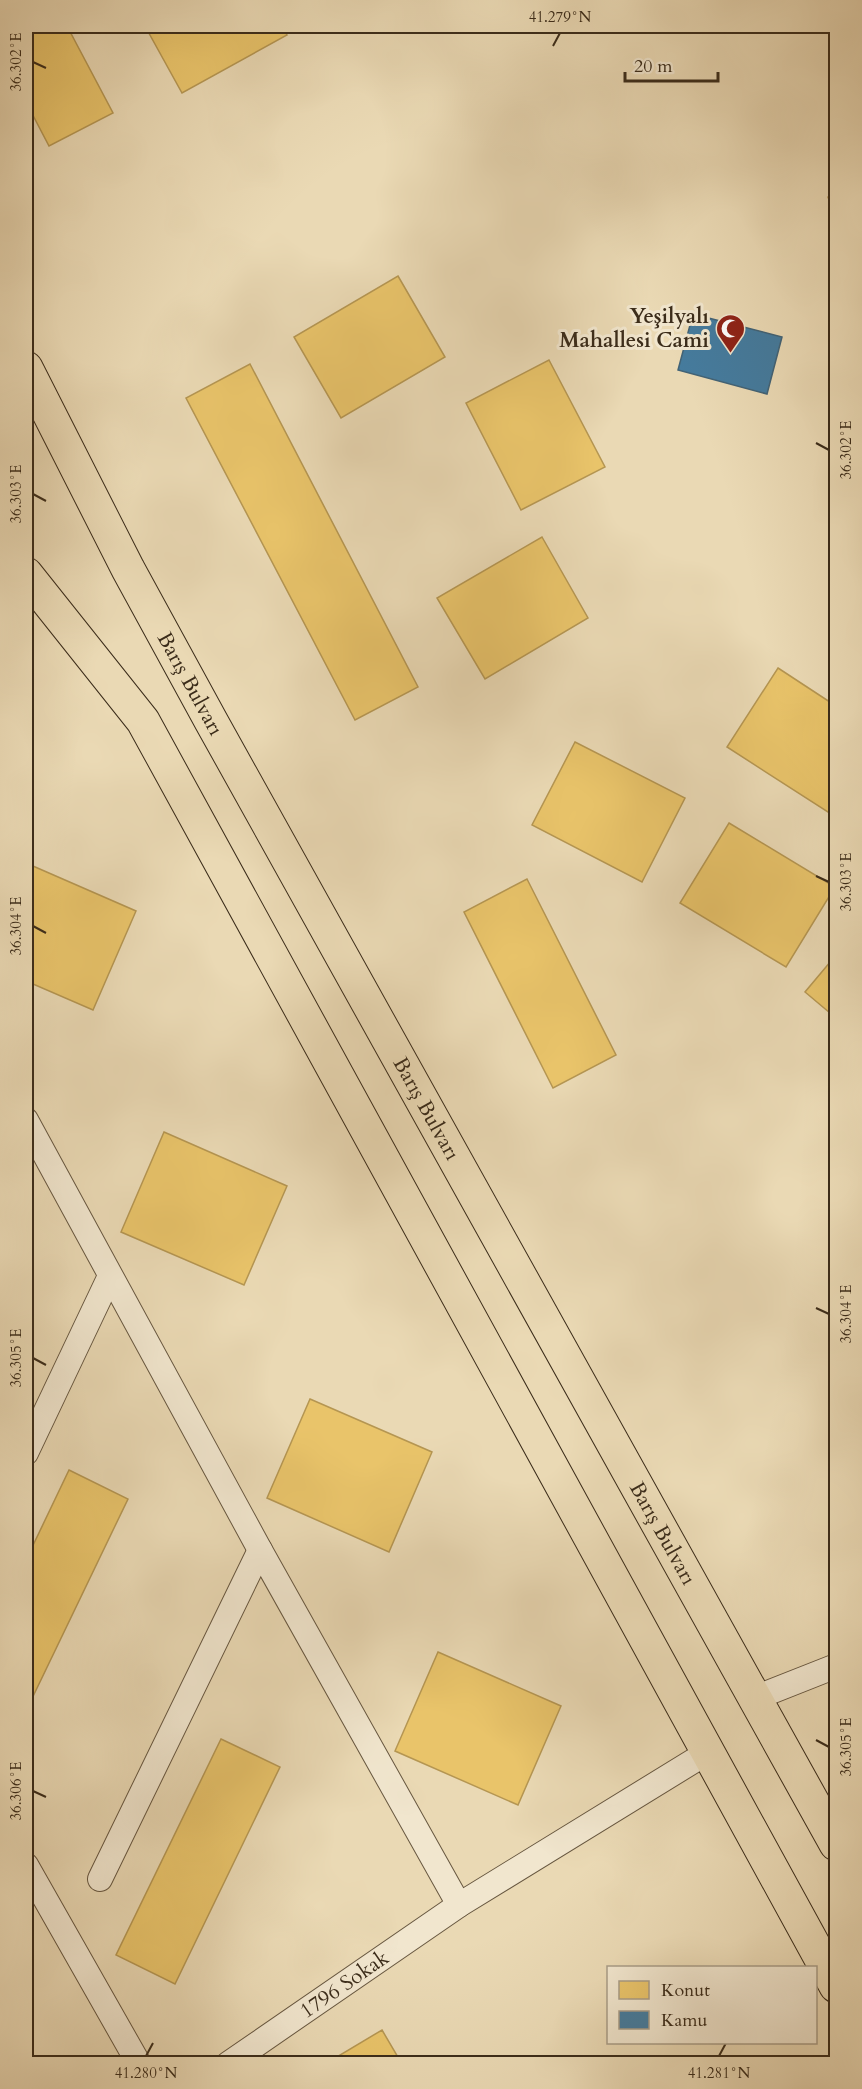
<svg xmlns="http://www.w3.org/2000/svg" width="862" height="2089" font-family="Cardo,serif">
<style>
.homes{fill:#e9c46a;stroke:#b59652;stroke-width:1.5}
.public{fill:#457b9d;stroke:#426376;stroke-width:1.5}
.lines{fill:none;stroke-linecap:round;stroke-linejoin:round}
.street-casing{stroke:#675740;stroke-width:26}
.primary-casing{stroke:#3b2c1a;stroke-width:35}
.street{stroke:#f1e6ce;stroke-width:24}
.primary{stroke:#ead9b4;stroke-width:33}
.ticks{fill:none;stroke:#3b2c1a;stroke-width:2}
.labels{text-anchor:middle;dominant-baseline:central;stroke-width:6;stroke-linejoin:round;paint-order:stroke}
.poi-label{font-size:21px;font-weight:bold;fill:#3b2c1a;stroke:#f1e6ce;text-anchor:end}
.street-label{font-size:21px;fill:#3b2c1a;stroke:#f1e6ce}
.neatline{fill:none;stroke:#3b2c1a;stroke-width:2}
.ticks-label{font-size:15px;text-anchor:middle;fill:#3b2c1a}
</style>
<rect width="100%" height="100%" fill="#ead9b4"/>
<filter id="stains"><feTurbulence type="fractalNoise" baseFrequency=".00333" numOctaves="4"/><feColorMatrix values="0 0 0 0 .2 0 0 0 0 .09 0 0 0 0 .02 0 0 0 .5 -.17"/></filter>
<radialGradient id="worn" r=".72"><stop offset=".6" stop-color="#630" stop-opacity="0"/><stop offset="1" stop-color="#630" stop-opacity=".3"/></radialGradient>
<g class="homes">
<path d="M 26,26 L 67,26 L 113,113 L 49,146 L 26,102 Z"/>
<path d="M 145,26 L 282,26 L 287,35 L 182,93 Z"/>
<path d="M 836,193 L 836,217 L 828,197 Z"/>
<path d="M 398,276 L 445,357 L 341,418 L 294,337 Z"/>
<path d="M 549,360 L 605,467 L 521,510 L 466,403 Z"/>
<path d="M 250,364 L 418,687 L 355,720 L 186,398 Z"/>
<path d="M 542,537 L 588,618 L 485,679 L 437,598 Z"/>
<path d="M 778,668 L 836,706 L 836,806 L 831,814 L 727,747 Z"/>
<path d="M 575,742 L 685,798 L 642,882 L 532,825 Z"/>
<path d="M 729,823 L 835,887 L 786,967 L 680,903 Z"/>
<path d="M 26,863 L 136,911 L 93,1010 L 26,981 Z"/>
<path d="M 527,879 L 616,1055 L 553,1088 L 464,912 Z"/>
<path d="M 836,955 L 836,1018 L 805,992 Z"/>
<path d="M 164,1132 L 287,1186 L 244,1285 L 121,1232 Z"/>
<path d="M 310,1399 L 432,1452 L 389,1552 L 267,1498 Z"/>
<path d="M 69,1470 L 128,1499 L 26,1711 L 26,1560 Z"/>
<path d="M 438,1652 L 561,1706 L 518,1805 L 395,1751 Z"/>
<path d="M 221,1739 L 280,1767 L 175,1984 L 116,1955 Z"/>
<path d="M 382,2030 L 402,2064 L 325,2064 Z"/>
<path d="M 26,2036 L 31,2036 L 30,2064 L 26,2064 Z"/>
</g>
<path class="public" d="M 693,314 L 782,337 L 767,394 L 678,370 Z"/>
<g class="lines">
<defs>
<g id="street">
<path d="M 26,1120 L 260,1550 L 459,1905"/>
<path d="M 26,1453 L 110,1276"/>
<path d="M 755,1698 L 836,1666"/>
<path d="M 26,1865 L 139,2064"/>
<path d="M 100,1879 L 260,1550"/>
<path id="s1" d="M 228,2064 L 459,1905 L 708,1752"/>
</g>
<g id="primary">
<path id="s2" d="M 26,368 L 128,569 L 211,721 L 836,1844"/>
<path d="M 26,574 L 143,721 L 836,1986"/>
</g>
</defs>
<use href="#street" class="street-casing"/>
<use href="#primary" class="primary-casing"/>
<use href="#street" class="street"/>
<use href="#primary" class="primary"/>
</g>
<path class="ticks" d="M 553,46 L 560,33M 33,62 L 46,68M 816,443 L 829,450M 33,494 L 46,501M 816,876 L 829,882M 33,926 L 46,933M 816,1308 L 829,1314M 33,1358 L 46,1365M 816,1740 L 829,1747M 33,1791 L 46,1797M 146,2056 L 153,2043M 719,2056 L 726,2043"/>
<defs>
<symbol id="mosque-pin" viewBox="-11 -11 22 30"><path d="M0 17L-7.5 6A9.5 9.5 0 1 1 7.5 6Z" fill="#8f2418" stroke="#f1e6ce"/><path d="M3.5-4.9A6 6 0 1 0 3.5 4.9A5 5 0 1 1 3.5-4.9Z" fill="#fff"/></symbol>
</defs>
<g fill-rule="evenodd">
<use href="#mosque-pin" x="714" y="312" width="33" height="45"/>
</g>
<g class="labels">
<g class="poi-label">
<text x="709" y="316">Yeşilyalı<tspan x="709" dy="24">Mahallesi Cami</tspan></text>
</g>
<g class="street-label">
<text stroke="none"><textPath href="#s2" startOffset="356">Barış Bulvarı</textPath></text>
<text stroke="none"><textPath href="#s2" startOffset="842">Barış Bulvarı</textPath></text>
<text stroke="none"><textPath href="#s2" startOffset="1328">Barış Bulvarı</textPath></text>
<text stroke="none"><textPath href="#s1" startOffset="141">1796 Sokak</textPath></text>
</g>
</g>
<rect width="862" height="2089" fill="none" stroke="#ead9b4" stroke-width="66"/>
<rect x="607" y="1966" width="210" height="78" fill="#f1e6ce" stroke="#a89c86" stroke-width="1.5"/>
<rect x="619" y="1981" width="30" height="18" fill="#e9c46a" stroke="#a89c86" stroke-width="1.5"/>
<text x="661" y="1996" font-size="18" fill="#3b2c1a">Konut</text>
<rect x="619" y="2011" width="30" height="18" fill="#457b9d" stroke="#a89c86" stroke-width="1.5"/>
<text x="661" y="2026" font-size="18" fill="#3b2c1a">Kamu</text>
<path d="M625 72v9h93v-9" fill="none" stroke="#3b2c1a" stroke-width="3"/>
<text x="634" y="72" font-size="18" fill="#3b2c1a" stroke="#f1e6ce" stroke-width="4.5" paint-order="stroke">20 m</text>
<rect x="33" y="33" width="796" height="2023" class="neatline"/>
<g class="ticks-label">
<text x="560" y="22">41.279°N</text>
<text transform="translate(16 62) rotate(-90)" y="5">36.302°E</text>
<text transform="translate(846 450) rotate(-90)" y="5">36.302°E</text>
<text transform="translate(16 494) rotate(-90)" y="5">36.303°E</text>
<text transform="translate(846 882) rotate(-90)" y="5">36.303°E</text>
<text transform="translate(16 926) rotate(-90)" y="5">36.304°E</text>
<text transform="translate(846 1314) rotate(-90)" y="5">36.304°E</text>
<text transform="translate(16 1358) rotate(-90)" y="5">36.305°E</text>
<text transform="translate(846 1747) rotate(-90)" y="5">36.305°E</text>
<text transform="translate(16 1791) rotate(-90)" y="5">36.306°E</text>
<text x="146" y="2078">41.280°N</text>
<text x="719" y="2078">41.281°N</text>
</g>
<rect width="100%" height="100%" filter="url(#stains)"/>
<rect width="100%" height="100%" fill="url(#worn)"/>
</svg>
